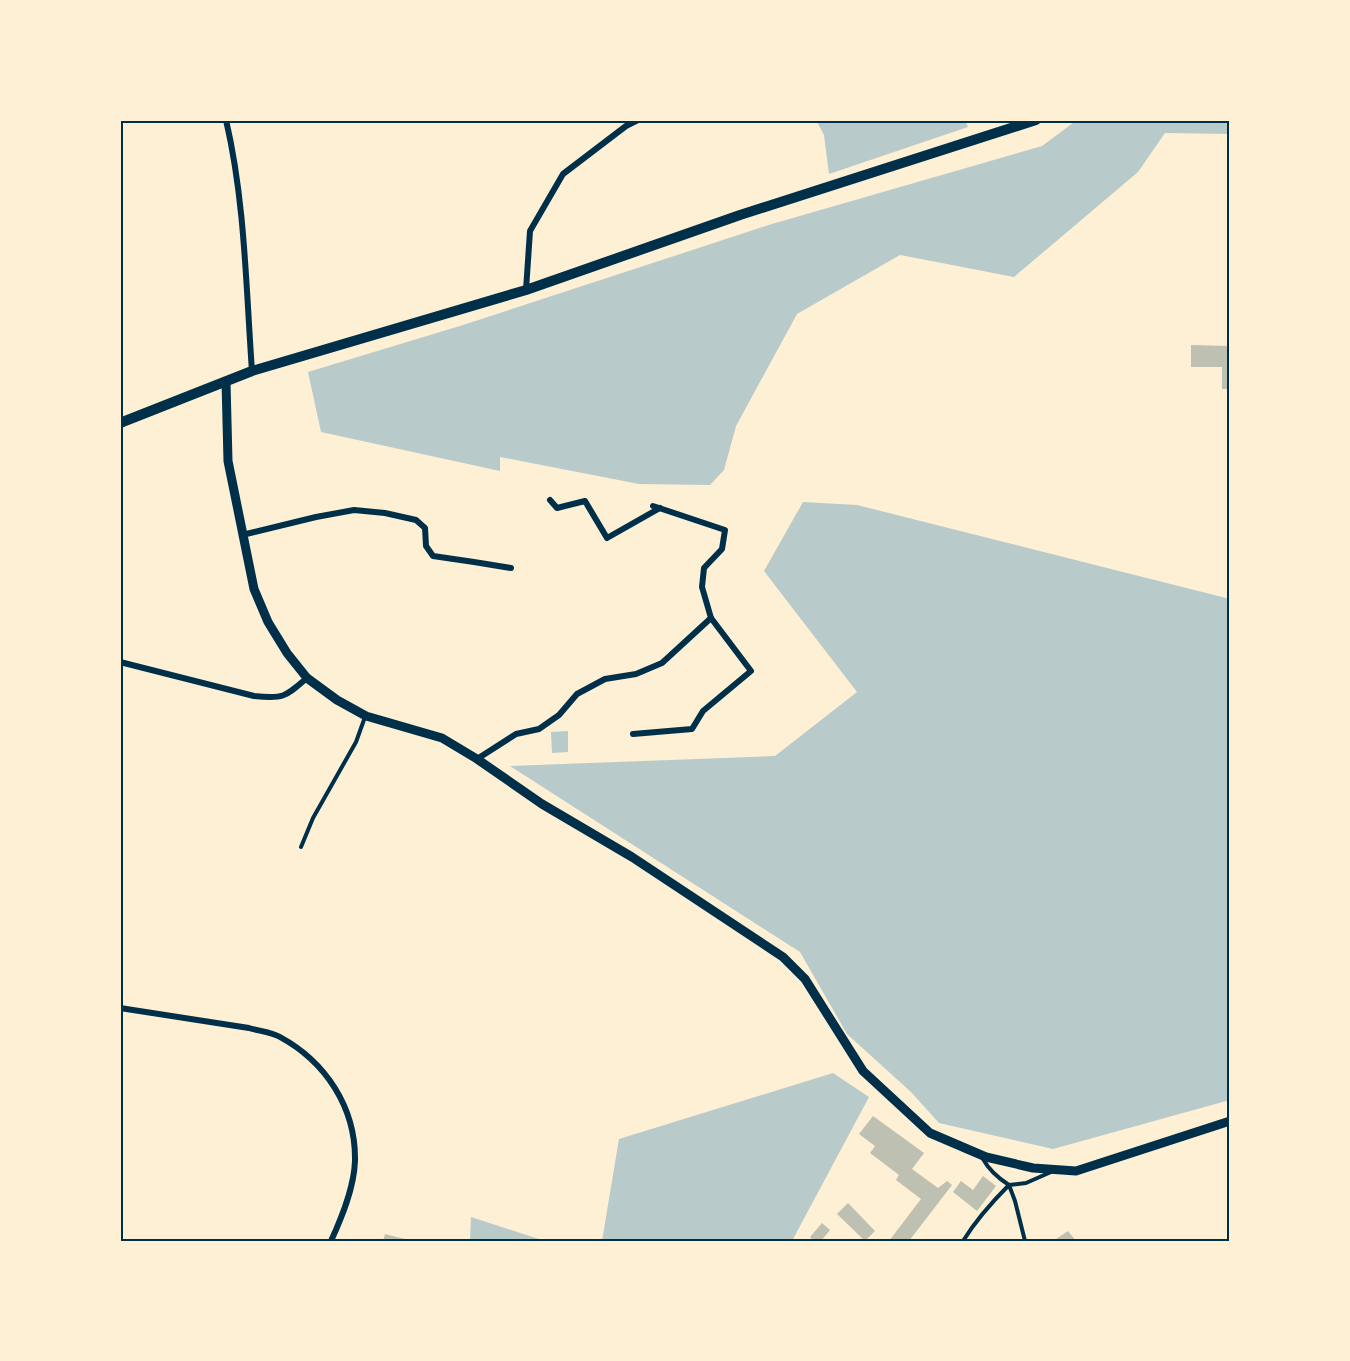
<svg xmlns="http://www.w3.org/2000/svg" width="1350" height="1361" font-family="'Crimson Pro',serif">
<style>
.green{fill:#b9caca}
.building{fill:#bec0b2}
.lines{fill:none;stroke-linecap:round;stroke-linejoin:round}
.service{stroke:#003049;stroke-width:4}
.minor{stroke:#003049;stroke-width:6}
.tertiary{stroke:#003049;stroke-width:9}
.secondary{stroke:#003049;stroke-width:10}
.neatline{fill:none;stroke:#003049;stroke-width:2}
</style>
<rect width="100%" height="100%" fill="#fdf0d5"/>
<g class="green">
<path d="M 816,120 L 965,120 L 968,127 L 829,174 L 824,135 Z"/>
<path d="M 1077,120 L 1230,120 L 1230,134 L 1165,133 L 1138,172 L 1014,277 L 900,255 L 797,314 L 736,426 L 724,470 L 710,485 L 639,484 L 500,457 L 500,471 L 321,432 L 308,372 L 463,325 L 772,224 L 1042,146 Z"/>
<path d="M 803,502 L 857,505 L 1230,599 L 1230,1100 L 1053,1149 L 939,1123 L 911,1092 L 847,1034 L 800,952 L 510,766 L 775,756 L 857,692 L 764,571 Z"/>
<path d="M 568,731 L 568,752 L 552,753 L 551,732 Z"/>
<path d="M 833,1073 L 869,1097 L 792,1241 L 602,1241 L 619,1139 Z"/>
<path d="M 471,1217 L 545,1241 L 470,1241 Z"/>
</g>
<g class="building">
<path d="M 1191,345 L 1230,346 L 1230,389 L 1222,389 L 1222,367 L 1191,367 Z"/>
<path d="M 873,1116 L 924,1153 L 912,1169 L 938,1188 L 947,1181 L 952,1185 L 909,1241 L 889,1241 L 921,1199 L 896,1180 L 899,1175 L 870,1153 L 875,1146 L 859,1134 Z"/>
<path d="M 983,1176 L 996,1186 L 977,1211 L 953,1192 L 961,1181 L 973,1190 Z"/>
<path d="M 848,1203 L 875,1231 L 865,1241 L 837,1214 Z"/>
<path d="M 822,1223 L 830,1230 L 821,1241 L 814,1241 L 810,1237 Z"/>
<path d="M 1068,1231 L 1076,1241 L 1053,1241 Z"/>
<path d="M 385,1234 L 409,1240 L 408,1241 L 383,1241 Z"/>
</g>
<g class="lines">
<g class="service">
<path d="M 301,847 L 313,818 L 356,742 L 365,717"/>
<path d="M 983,1159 C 989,1170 998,1178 1009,1185 L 1026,1183 L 1051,1172"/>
<path d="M 963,1241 C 976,1220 991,1203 1009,1185 L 1015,1201 L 1025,1241"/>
</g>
<g class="minor">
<path d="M 226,120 C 245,201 246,288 252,371"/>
<path d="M 526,290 L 530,231 L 563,174 L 626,126 L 638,120"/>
<path d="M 550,500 L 557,508 L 585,501 L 607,538 L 660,508"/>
<path d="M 242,535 L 316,517 L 354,510 L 385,513 L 416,520 L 425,528 L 426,546 L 433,556 L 474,562 L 511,568"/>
<path d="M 120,662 L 254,696 C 284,699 285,697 307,678"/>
<path d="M 633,734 L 692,729 L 703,711 L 751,671 L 711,618 L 702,587 L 704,568 L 722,549 L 725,530 L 653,506"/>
<path d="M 477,759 L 516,734 L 539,729 L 559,715 L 577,694 L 605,679 L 636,674 L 662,663 L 711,618"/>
<path d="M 120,1008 L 249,1028 C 259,1031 271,1032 280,1037 C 326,1062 356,1108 355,1161 C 354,1188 342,1217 331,1241"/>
</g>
<path class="tertiary" d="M 226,382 L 228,461 L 254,589 L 268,622 L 287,653 L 307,678 L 337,700 L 366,716 L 442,738 L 477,759 L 542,804 L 632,857 L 783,957 L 805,979 L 863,1071 L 930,1133 L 986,1157 L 1033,1168 L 1076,1171 L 1230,1121"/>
<path class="secondary" d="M 120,423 L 252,371 L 526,290 L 740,215 L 1036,120"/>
</g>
<rect width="1350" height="1361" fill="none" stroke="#fdf0d5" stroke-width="243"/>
<rect x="122" y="122" width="1106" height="1118" class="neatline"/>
</svg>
